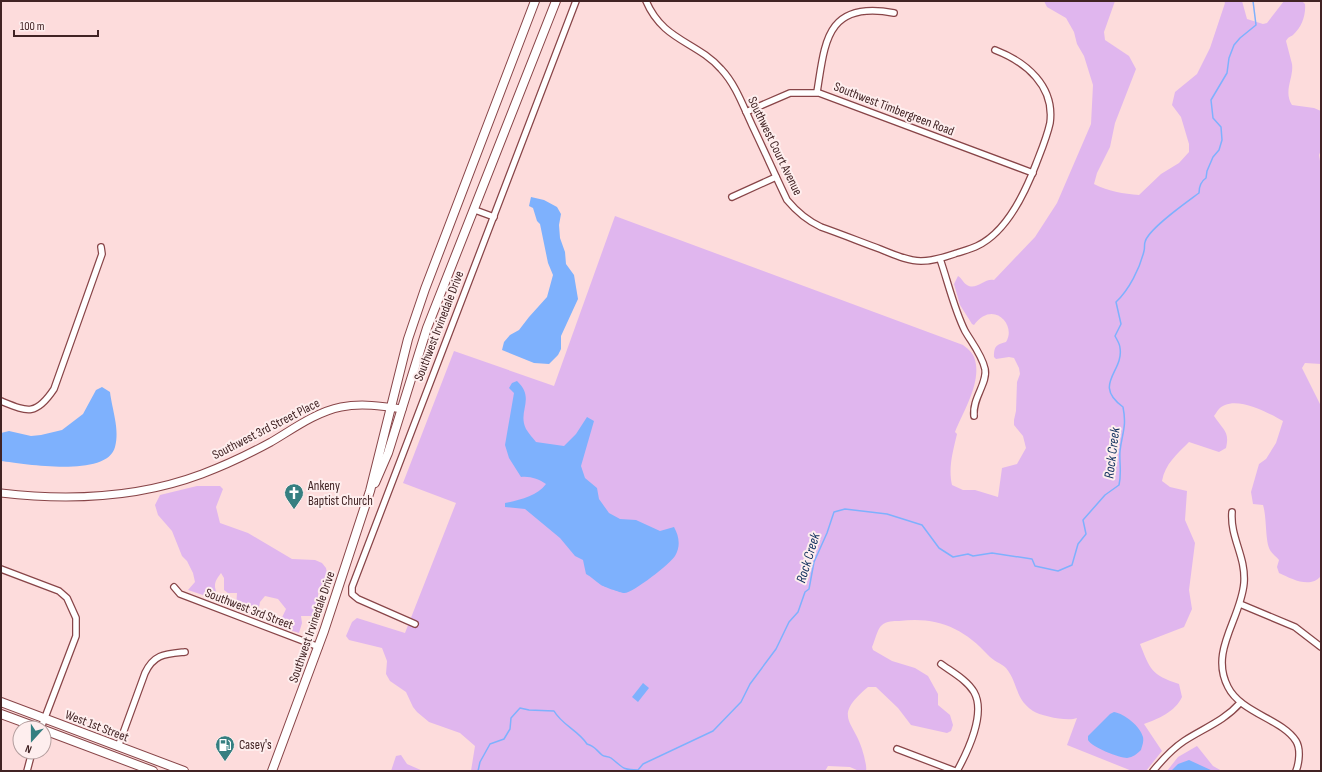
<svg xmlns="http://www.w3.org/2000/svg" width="1322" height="772" font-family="'Sofia Sans Condensed',sans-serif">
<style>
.green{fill:#e0b6ee}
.water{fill:#7eb1fd}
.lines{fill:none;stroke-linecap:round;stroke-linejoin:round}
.stream{stroke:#7eb1fd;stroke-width:1.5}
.minor-casing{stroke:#884548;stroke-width:8}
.tertiary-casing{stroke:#884548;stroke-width:9}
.secondary-casing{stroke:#884548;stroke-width:10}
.minor{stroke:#fff;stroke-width:5.5}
.tertiary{stroke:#fff;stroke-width:7}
.secondary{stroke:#fff;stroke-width:8}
.labels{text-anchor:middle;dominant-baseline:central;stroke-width:4;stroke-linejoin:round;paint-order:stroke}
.street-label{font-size:13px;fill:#412324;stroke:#feeeee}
.poi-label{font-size:13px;fill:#412324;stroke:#feeeee;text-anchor:start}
.water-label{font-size:14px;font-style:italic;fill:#0d2e5c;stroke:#feeeee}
</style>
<rect width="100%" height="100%" fill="#fddcdc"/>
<g class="green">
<path d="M 1044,1 L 1115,1 L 1104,32 L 1105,40 L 1129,56 L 1136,69 L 1115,123 L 1110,147 L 1097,173 L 1094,184 C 1107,191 1124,194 1139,195 L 1161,174 L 1179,163 L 1189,152 L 1189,144 L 1181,117 L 1172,105 L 1175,92 L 1197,74 L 1210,48 L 1225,3 L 1224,1 L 1242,1 L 1247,19 L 1263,24 L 1267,23 L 1284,1 L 1302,1 L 1305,4 C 1306,15 1302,27 1293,35 C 1290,37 1288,37 1286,41 C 1288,49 1290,56 1292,64 C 1294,78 1283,91 1292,105 L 1314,108 L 1321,111 L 1321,150 L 1319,155 L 1321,167 L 1321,364 L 1305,363 L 1302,368 L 1321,406 L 1321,576 C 1310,589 1292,579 1279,573 L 1277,567 L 1279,560 C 1277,557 1272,554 1270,550 C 1265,541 1267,518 1263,505 L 1253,504 L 1251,492 L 1259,464 L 1266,459 L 1276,443 L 1283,421 C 1269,413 1241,398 1225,405 C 1219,407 1217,412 1214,416 C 1223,430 1230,431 1226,448 L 1219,452 L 1189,442 C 1177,454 1165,464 1162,481 L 1170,487 L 1187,491 L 1185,520 L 1195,543 L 1189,590 L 1192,609 L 1184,627 L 1140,644 C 1150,669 1151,675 1179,684 L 1182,697 C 1175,712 1158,719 1144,724 L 1162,751 L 1146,771 L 1132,771 L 1067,745 L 1077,718 C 1068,722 1041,716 1033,711 C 1014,698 1019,684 1006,668 C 1001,663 993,661 988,655 C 964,628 936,616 899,621 C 894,621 886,621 882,625 C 877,629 875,641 872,647 L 873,650 L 892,661 L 915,668 L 928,676 L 938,694 L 938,705 L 950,715 L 953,725 L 951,731 L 947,733 L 911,725 L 898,708 L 876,687 L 868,687 C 830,719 856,720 864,756 C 865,761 867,767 866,771 L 859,771 L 850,767 L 828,766 L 825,771 L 471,771 L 475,746 L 460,733 L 429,722 L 417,712 L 413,707 L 406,692 L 390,681 L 386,674 L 387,661 L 382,648 L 349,640 L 346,636 L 352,622 L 357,618 L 405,633 L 456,503 L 403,483 L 454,351 L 554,386 L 615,216 L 963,345 C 967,348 972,352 974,357 C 983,380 964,410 955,432 L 957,434 C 953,451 948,468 952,485 L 963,490 L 975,490 L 998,497 L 1002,468 L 1017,464 L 1026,448 L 1023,436 L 1014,425 L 1014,420 L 1016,411 L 1017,382 L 1020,374 L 1019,368 L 1014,358 L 1009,357 L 996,359 L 994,357 C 994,346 996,345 1006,342 C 1017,325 993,299 974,325 L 972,324 L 960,305 L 954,284 L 958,276 C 962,278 963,283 967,285 C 976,291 984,278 994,280 L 1035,237 L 1057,203 L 1091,124 L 1093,85 L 1084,56 L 1077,44 L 1074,32 L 1066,18 L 1047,7 Z"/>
<path d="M 197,486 L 220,486 L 223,489 L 216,507 L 220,523 L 248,533 L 292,559 L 315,560 L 322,563 L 326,568 L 327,573 L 318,592 L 319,603 L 313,616 L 301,616 L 302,623 L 299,633 L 280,627 L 279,624 L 286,609 L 278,599 L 265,596 L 260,602 L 257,617 L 236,608 L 237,593 L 228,593 L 224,590 L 224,578 L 221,573 C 211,586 216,587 218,600 L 188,590 L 195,582 L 193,573 L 187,561 L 182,556 L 172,531 L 158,515 L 155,505 L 160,495 Z"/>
<path d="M 1197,746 L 1213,766 L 1222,771 L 1167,771 L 1178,757 Z"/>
<path d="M 401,755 L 407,764 L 423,771 L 391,771 L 396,756 Z"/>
</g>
<g class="water">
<path d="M 531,197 L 544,200 L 557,207 L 561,214 L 559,225 L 560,238 L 565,252 L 566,264 L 574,275 L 578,299 L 561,336 L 561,349 L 558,355 L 549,364 L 534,363 L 502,350 L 504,342 L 510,335 L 519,330 L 529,317 L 547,297 L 553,275 L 548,263 L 540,224 L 537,221 L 533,208 L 529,206 Z"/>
<path d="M 517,381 C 536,399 517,411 526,429 C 529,434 533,438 536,442 L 564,446 L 576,434 L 587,417 L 594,421 L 581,466 L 585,478 L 597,488 L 599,499 L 609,513 L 620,519 L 636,520 L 660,531 L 674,527 C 679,536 681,546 675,556 C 671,563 632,594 624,593 C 621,593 602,586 601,585 C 595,581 592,577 586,574 L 583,560 L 575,556 L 560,538 L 525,509 L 505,507 L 505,503 C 520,500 537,496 546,484 C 539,479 530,476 521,477 L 509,458 L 505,445 L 514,393 L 509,388 L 512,383 Z"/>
<path d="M 102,387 L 110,392 C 112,409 120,430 115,447 C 107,478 25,464 1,461 L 1,433 L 9,431 L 31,436 L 41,435 L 62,430 L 83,414 L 96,390 Z"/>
<path d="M 643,683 L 649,688 L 638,702 L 632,697 Z"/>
<path d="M 1114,712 C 1125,714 1140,726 1143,737 C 1144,742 1142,746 1141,750 C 1137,754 1133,757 1127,758 C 1120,758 1091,747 1088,740 L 1088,736 L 1110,714 Z"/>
<path d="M 1189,760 L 1213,771 L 1171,771 L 1178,764 Z"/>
</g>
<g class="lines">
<path class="stream" d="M 478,771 L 480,762 L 490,744 L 504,739 L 510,729 L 511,718 L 520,708 L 529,710 L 554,711 C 562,725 579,731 587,744 C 595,746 596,750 602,755 C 604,757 608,756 611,758 C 623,767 621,770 638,770 L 643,764 L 713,731 L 741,702 L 750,684 L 776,649 L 789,622 L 798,612 L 805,592 L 809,589 L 814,562 L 827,533 L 834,512 L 845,509 L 887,514 L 922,525 L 939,548 L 953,557 L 968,554 L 973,556 L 992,553 L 1032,559 L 1035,566 L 1058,571 L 1072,565 L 1078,544 L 1086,534 L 1083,520 L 1105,495 L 1119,485 C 1122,472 1119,462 1120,451 C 1122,433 1127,427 1123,407 C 1092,384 1124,372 1120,348 C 1120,344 1117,340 1115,336 L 1121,324 L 1116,302 C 1129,290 1140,268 1144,251 C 1145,248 1144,245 1145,242 C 1148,229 1187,202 1199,193 C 1199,187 1200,182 1206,178 L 1207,171 L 1213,157 L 1219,150 L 1222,140 L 1221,127 L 1213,118 L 1211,100 L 1227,73 L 1229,58 L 1234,45 L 1240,38 L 1256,25 L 1253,1"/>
<defs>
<g id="minor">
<path d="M 646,1 C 663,41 696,41 721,69 C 736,85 743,106 752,125 C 764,150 775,175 787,200 C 797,212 806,220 821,227 C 841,234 861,242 880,249 C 893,254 907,261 921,261 C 934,261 945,257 957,253 C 963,251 971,249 977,246 C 1007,232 1025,193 1036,164 C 1041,151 1047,137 1050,123 C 1055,86 1026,62 995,50"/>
<path d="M 817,92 C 825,44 825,0 894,13"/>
<path d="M 746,112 L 790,93 L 819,93 L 1033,173"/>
<path d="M 732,197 L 776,177"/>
<path d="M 475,210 L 494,217"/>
<path d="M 940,259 C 948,282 954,309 965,331 C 972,343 982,355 985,369 C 988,383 972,398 974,416"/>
<path d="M 1,401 C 28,412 36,416 54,389 L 102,254 L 101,247"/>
<path d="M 1232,512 C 1230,538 1246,556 1244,583 C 1241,619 1209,651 1228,687 C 1241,713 1282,719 1296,741 C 1301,749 1299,763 1296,771"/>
<path d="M 1,569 L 59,591 L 67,598 L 76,618 L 76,636 L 41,728"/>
<path d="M 174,587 L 180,594 L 319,647"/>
<path d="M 1240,604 L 1295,627 L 1321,647"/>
<path d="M 415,624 L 358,599 L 352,594 L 352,587 L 576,1"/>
<path d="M 941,664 C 952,672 967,680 974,692 C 986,713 968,751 957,771"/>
<path d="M 118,747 L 145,673 C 154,654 165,654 185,652"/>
<path d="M 897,749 L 955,771"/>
<path d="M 27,771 L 32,752"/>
<path d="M 1153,771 C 1162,760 1172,749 1184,741 C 1204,728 1224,721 1240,703"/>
</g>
<path id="tertiary" d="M 1,493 C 68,501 138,498 202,474 C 226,465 249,454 271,442 C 293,429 316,412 341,407 C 361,403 382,406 402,409"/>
<g id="secondary">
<path d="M 375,483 L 388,453 L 427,328 L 556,1"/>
<path d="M 1,702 L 184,771"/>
<path d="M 1,714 L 39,728"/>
<path d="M 44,730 L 153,771"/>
<path d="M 272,771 L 324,631 L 370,491 L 408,339 L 425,289 L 535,1"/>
</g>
</defs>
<use href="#minor" class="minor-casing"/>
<use href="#tertiary" class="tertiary-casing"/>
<use href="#secondary" class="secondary-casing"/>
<use href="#minor" class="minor"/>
<use href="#tertiary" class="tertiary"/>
<use href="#secondary" class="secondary"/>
</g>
<defs>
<symbol id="church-pin" viewBox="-11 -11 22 30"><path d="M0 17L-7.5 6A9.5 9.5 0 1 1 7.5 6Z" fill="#367f81" stroke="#feeeee"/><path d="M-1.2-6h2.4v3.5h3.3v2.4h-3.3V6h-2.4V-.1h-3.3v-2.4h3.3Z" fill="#fff"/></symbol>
<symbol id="fuel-pin" viewBox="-11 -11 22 30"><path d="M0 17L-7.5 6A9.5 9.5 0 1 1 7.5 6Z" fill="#367f81" stroke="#feeeee"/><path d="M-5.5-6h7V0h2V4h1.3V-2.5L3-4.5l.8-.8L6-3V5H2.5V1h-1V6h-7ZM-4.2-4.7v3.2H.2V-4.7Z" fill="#fff"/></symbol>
</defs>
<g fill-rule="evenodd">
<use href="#church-pin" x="283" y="482" width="22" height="30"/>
<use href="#fuel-pin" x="214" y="734" width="22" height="30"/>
</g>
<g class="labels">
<g class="street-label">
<text transform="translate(894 109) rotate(21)">Southwest Timbergreen Road</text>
<text transform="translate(775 146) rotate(64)">Southwest Court Avenue</text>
<text transform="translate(439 326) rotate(-69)">Southwest Irvinedale Drive</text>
<text transform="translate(266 429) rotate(-27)">Southwest 3rd Street Place</text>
<text transform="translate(249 609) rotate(21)">Southwest 3rd Street</text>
<text transform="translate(312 627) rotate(-71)">Southwest Irvinedale Drive</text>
<text transform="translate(97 726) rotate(21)">West 1st Street</text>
</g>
<g class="poi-label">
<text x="308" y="486">Ankeny<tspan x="308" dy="15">Baptist Church</tspan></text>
<text x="239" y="745">Casey's</text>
</g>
<g class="water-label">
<text transform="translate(1112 453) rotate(-83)">Rock Creek</text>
<text transform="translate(808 558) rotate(-73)">Rock Creek</text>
</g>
</g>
<rect width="1322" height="772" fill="none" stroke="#412324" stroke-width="4"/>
<g transform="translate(32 740) rotate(201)"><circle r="19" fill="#feeeee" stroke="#b29d9d"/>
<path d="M0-3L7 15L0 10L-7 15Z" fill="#367f81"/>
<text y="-6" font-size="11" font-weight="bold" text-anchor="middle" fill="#412324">N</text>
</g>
<path d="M14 30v6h84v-6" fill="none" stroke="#412324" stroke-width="2"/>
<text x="20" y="30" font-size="12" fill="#412324" stroke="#feeeee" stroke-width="3" paint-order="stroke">100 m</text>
</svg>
